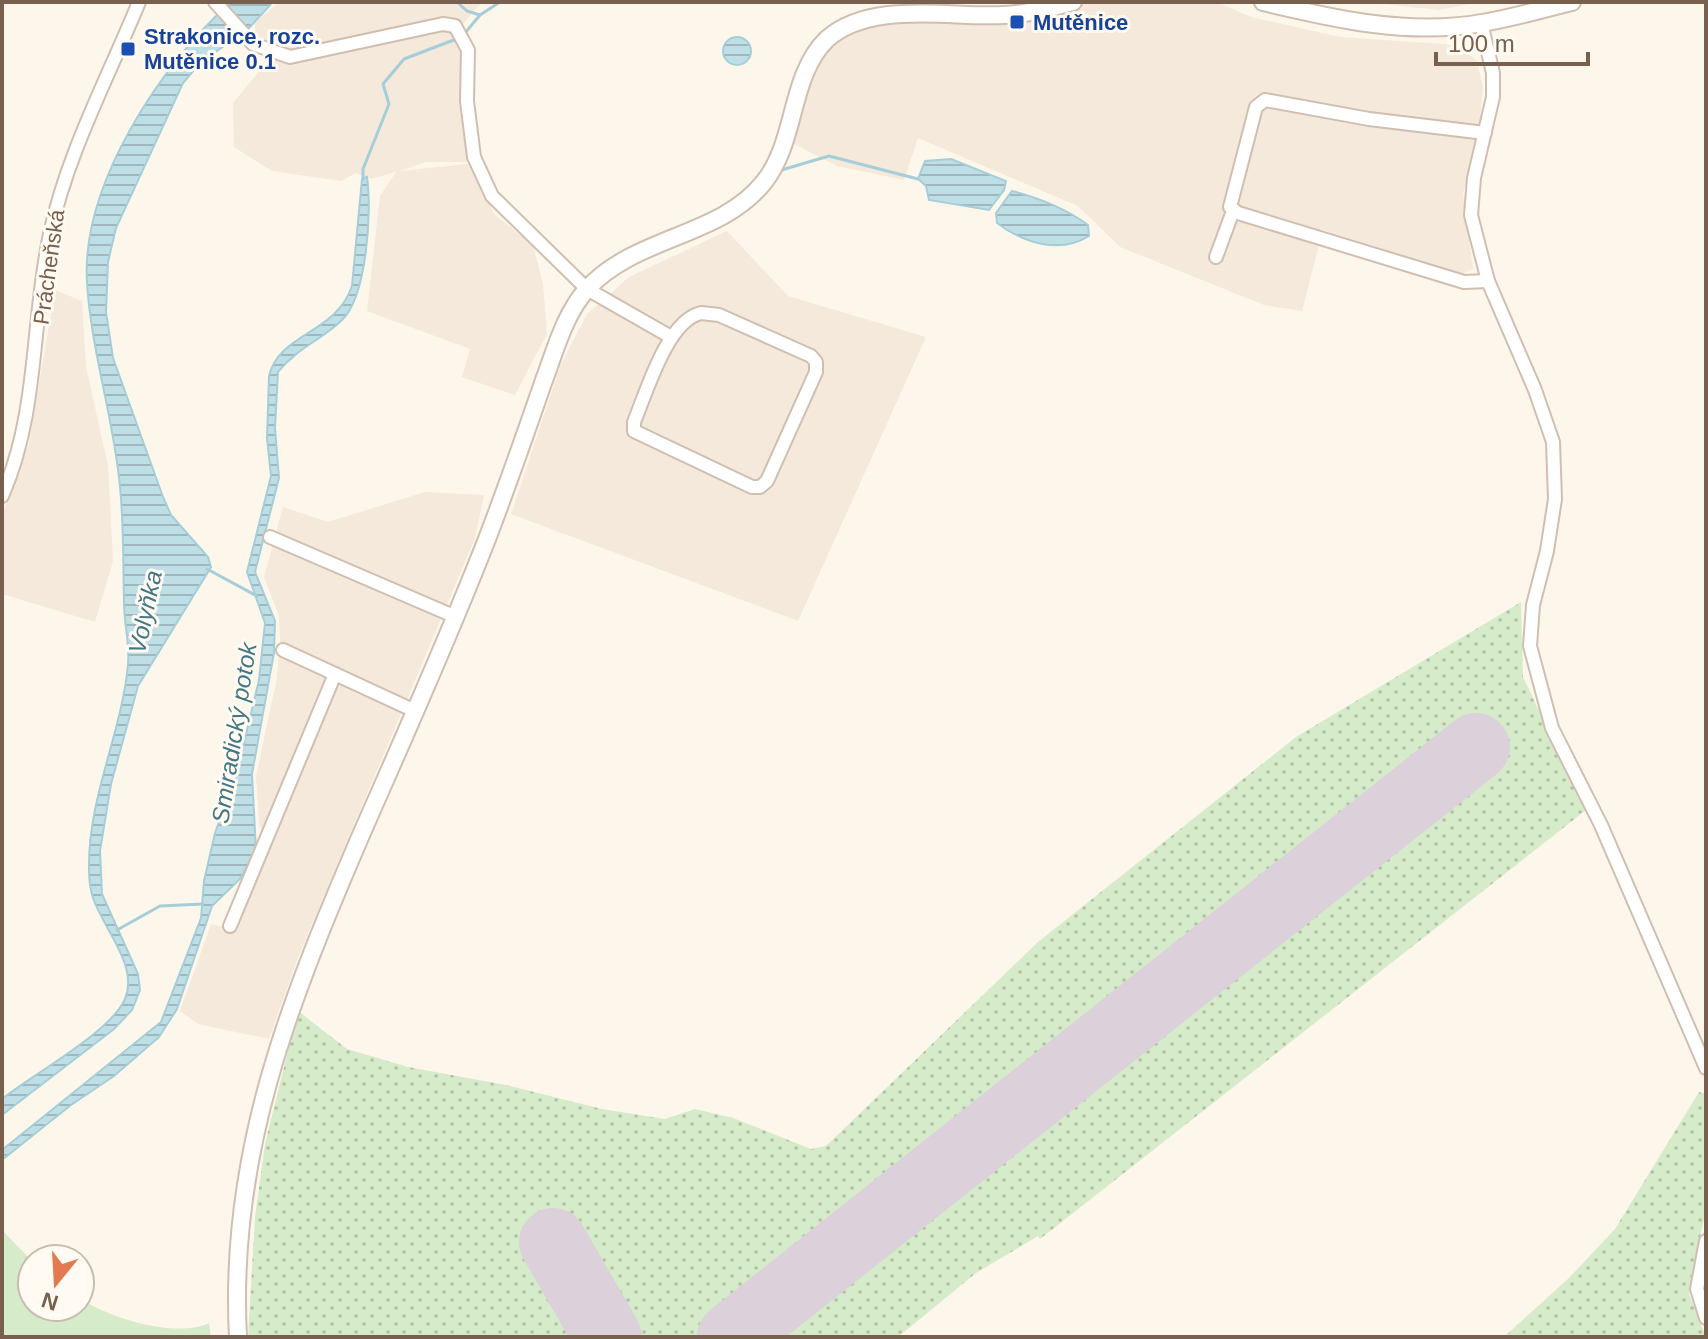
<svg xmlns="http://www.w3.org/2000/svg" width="1708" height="1339" font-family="Helvetica,sans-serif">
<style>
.residential{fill:#f4e9da}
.grass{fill:url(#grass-dots)}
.garden{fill:#d5ebc9}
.water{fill:url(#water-rules);stroke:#a5ced9;stroke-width:2}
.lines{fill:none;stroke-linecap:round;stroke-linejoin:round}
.stream{stroke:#a5ced9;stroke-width:3}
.runway{stroke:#dcd0da;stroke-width:68}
.minor-casing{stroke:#d0bfb0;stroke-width:16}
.tertiary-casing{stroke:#d0bfb0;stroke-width:20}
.minor{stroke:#fff;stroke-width:12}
.tertiary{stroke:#fff;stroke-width:16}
.transit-dot{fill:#1a4fb4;stroke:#fffaf2;stroke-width:3}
.labels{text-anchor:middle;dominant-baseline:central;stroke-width:6;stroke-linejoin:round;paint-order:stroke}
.transit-label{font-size:22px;font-weight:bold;fill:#164399;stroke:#fffaf2;text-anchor:start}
.street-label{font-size:22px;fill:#795f4d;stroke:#fffaf2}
.water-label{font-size:24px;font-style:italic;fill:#437784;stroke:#fffaf2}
</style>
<defs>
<pattern id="grass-dots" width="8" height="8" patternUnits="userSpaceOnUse" patternTransform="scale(2)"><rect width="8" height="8" fill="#d5ebc9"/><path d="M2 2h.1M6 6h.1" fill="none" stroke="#b2c2a5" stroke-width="1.8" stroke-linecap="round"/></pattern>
<pattern id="water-rules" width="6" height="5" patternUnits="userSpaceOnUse" patternTransform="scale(2)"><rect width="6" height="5" fill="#bfdfe7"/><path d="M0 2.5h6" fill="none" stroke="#a0b8bd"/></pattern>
</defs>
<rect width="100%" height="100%" fill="#fdf7eb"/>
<g class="residential">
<path d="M 279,2 L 482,2 L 461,26 L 465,75 L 459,103 L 469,162 L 426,162 L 400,171 L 468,164 L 495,215 L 533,245 L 543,284 L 547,334 L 515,395 L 462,377 L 470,349 L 367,311 L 380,196 L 396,172 L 371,179 L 356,173 L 341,181 L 272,171 L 234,147 L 233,103 L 270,58 L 274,47 L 255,34 L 255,22 Z"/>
<path d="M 1090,2 L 1217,2 L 1251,17 L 1340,37 L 1458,45 L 1477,61 L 1483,88 L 1480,118 L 1463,194 L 1473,269 L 1461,274 L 1323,230 L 1302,311 L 1264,305 L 1120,247 L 1078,206 L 918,138 L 904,180 L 837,166 L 794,144 L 805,94 L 818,62 L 835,44 L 863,27 L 887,19 L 1050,14 Z"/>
<path d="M 1363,2 L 1481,2 L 1439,10 Z"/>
<path d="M 727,231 L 788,296 L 926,337 L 798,621 L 511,514 L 561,364 L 587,314 L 629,277 Z"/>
<path d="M 55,290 L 82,301 L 86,367 L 108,466 L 113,561 L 95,622 L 2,594 L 2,516 L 29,443 Z"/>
<path d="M 425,492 L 484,495 L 475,538 L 299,955 L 269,1039 L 198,1024 L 180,1011 L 211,924 L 232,929 L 268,848 L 259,824 L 256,776 L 277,678 L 280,639 L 279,616 L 264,577 L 283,507 L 328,522 Z"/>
</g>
<g class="grass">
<path d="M 1521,602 L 1523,677 L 1586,810 L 1040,1239 L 1038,1236 L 976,1273 L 898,1337 L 248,1337 L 255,1217 L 265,1144 L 298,1011 L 347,1049 L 408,1067 L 506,1085 L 602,1109 L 665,1119 L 695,1109 L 733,1118 L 811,1149 L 826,1146 L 1038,942 L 1296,737 Z"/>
<path d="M 1699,1092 L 1706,1094 L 1706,1208 L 1689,1294 L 1706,1337 L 1504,1337 L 1569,1278 L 1615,1229 Z"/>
</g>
<path class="garden" d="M 2,1230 L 32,1261 L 32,1307 L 80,1307 L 80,1298 C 108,1318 177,1339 209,1323 L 211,1337 L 2,1337 Z"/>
<g class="water">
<path d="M 231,2 L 273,2 L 249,28 L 199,64 L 183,83 L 116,228 L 108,262 L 106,312 L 113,358 L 163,497 L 171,515 L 208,557 L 211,567 L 138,686 L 111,784 L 100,851 L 102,894 L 138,974 L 140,990 L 132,1010 L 114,1029 L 2,1115 L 2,1099 C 32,1075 111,1032 125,999 C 139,966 103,928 93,898 C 90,889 89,877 89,868 C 88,797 122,733 128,664 C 130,644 124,624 124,603 C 123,565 124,526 120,487 C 114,419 91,351 87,282 C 81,185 161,64 231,2 Z"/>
<circle cx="737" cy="51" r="14"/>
<path d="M 951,159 L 1006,181 L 1004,190 L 989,210 L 929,200 L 926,186 L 918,179 L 925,161 Z"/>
<path d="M 367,177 C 372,211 367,298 341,321 C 321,340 296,349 278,372 L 275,428 L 279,478 L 255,572 L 275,621 L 274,653 L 252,774 L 256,851 L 240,879 L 212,906 L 177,1009 L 159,1037 L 114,1076 L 71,1105 L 2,1160 L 2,1150 L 161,1022 L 201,918 L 204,881 L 215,833 L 237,772 L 259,680 L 265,623 L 247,572 L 271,476 L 267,438 L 269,376 C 279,333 336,334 352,286 L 362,179 Z"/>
<path d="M 1012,191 C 1039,198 1066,209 1088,225 L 1089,236 C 1059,255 1022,242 997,223 L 996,213 Z"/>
</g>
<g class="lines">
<g class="stream">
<path d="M 457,2 L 467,11 L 480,15"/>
<path d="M 465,33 L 480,15 L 500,2"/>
<path d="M 778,171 L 829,156 L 918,179"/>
<path d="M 363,179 L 363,169 L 389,104 L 383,84 L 404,59 L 459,38"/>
<path d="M 207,569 L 257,596"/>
<path d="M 117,930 L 160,906 L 203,904"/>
</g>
<g class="runway">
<path d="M 553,1242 L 608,1337"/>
<path d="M 731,1337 L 1476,747"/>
</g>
<defs>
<g id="minor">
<path d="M 215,2 L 253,44 L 290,57 L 443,24 L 455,26 L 468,50 L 467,101 L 474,157 L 492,196 L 587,289 L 671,337"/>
<path d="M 1481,23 L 1493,73 L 1493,97 L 1474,178 L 1471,215 L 1488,281 L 1535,390 L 1553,442 L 1555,499 L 1547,551 L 1533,605 L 1530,646 L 1552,728 L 1601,825 L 1706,1068"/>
<path d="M 1485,133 L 1369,119 L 1265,100 L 1256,107 L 1230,207 L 1238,213 L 1464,282 L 1488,281"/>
<path d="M 1216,257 L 1233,211"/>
<path d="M 701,313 L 719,315 L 811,356 L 816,362 L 816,372 L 767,481 L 760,487 L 752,487 L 634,431 L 634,422 C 647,391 667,321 701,313 Z"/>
<path d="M 2,496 C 39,412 31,322 50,234 C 67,154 108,78 139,2"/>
<path d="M 270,537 L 456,617"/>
<path d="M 283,650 L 415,711"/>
<path d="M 230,926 L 335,674"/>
<path d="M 1706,1241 L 1697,1289 L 1706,1318"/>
</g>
<g id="tertiary">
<path d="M 1263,2 C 1334,19 1409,36 1482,23 C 1512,18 1542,9 1572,2"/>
<path d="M 238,1337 C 228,1154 290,1000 361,835 C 404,737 448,639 487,539 C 507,487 525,435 543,383 C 555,351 564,315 587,289 C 635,236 721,237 764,182 C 797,141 789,76 827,39 C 871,0 950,18 1004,15 C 1028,14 1050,8 1073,2"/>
</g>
</defs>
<use href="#minor" class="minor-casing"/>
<use href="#tertiary" class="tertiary-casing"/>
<use href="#minor" class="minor"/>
<use href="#tertiary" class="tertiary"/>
</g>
<g class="transit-dot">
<rect x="1009" y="14" width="16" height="16" rx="4"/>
<rect x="120" y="41" width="16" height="16" rx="4"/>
</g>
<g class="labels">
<g class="transit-label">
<text x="1033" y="22">Mutěnice</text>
<text x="144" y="36">Strakonice, rozc.<tspan x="144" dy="25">Mutěnice 0.1</tspan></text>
</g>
<g class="street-label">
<text transform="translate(49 267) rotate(-82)">Prácheňská</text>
</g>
<g class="water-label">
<text transform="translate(145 612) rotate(-78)">Volyňka</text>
<text transform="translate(234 733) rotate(-81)">Smiradický potok</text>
</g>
</g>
<rect width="1708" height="1339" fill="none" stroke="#795f4d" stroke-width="8"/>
<g transform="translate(56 1283) rotate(198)"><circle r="38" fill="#fffaf2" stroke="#c9bcb0" stroke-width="2"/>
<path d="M0-6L14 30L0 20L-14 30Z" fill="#e47a52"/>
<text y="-12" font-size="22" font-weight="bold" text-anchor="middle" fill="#795f4d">N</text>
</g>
<path d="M1436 52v12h152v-12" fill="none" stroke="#795f4d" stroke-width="4"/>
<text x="1448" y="52" font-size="24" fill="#795f4d" stroke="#fffaf2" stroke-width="6" paint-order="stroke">100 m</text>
</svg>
